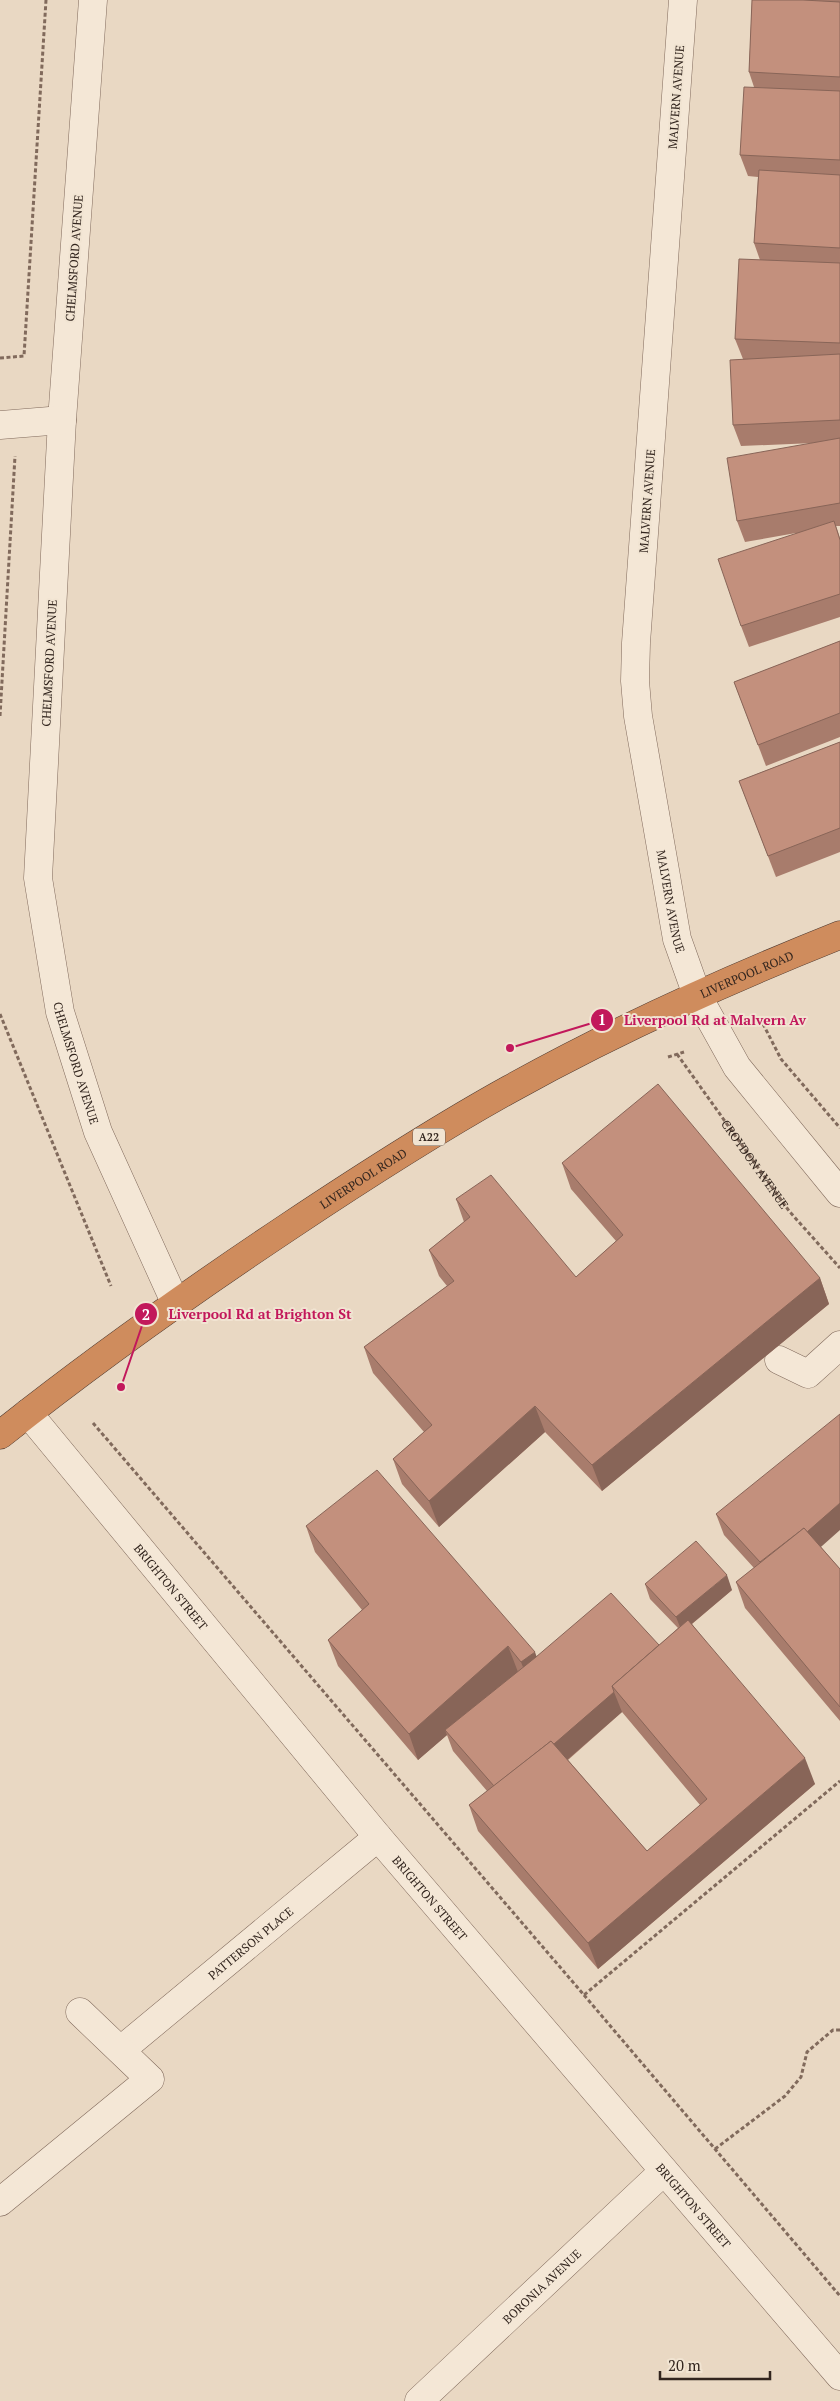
<svg xmlns="http://www.w3.org/2000/svg" width="840" height="2401" font-family="'PT Serif',serif">
<style>
.lines{fill:none;stroke-linecap:round;stroke-linejoin:round}
.minor-casing{stroke:#816a5c;stroke-width:29}
.highway-casing{stroke:#4f3a30;stroke-width:29}
.path{stroke:#816a5c;stroke-width:3;stroke-dasharray:4 2.5;stroke-linecap:butt}
.minor{stroke:#f4e7d6;stroke-width:28}
.highway{stroke:#cf8c5d;stroke-width:28}
.wall{fill:#a87c6c;fill-rule:evenodd}
.shaded-wall{fill:#886558}
.building{fill:#c3907d;stroke:#886558}
.labels{text-anchor:middle;dominant-baseline:central;stroke-width:4;stroke-linejoin:round;paint-order:stroke}
.shield{fill:#f1e4d2;stroke:#6b5e54;stroke-width:1}
.shield-label{font-size:11px;font-weight:bold;fill:#32251e}
.street-label{font-size:12px;fill:#32251e;stroke:#f1e4d2}
.leader{fill:none;stroke:#c2185b;stroke-width:2}
.callout-dot{fill:#c2185b;stroke:#f1e4d2;stroke-width:2}
.mark-label{font-size:15px;text-anchor:middle;font-weight:bold;fill:#fff}
.callout-label{font-size:14px;text-anchor:middle;font-weight:bold;fill:#c2185b;stroke:#f1e4d2;stroke-width:4;stroke-linejoin:round;paint-order:stroke}
</style>
<rect width="100%" height="100%" fill="#e9d8c3"/>
<g class="lines">
<defs>
<g id="minor">
<path id="s2" d="M 93,0 L 62,420 L 38,878 L 60,1012 L 98,1132 L 175,1302"/>
<path id="s3" d="M 683,0 L 636,643 L 635,681 L 638,716 L 677,939 L 697,995 L 737,1067 L 840,1193"/>
<path d="M 0,425 L 62,420"/>
<path d="M 779,1360 L 808,1374 L 840,1345"/>
<path id="s4" d="M 28,1413 L 378,1837 L 840,2376"/>
<path id="s5" d="M 121,2050 L 378,1837"/>
<path d="M 0,2202 L 150,2079 L 80,2012"/>
<path id="s6" d="M 419,2401 L 664,2171"/>
</g>
<g id="highway">
<path id="s7" d="M 0,1435 C 93,1361 189,1293 288,1227 C 360,1179 434,1131 510,1089 C 616,1030 727,980 840,935"/>
</g>
</defs>
<use href="#minor" class="minor-casing"/>
<use href="#highway" class="highway-casing"/>
<g class="path">
<path d="M 0,358 L 24,356 L 46,0"/>
<path d="M 0,716 L 15,456"/>
<path d="M 0,1014 L 111,1286"/>
<path d="M 760,1018 L 781,1059 L 840,1128"/>
<path id="s1" d="M 677,1054 L 789,1211 L 840,1268"/>
<path d="M 668,1057 L 684,1052"/>
<path d="M 93,1423 L 584,1995 L 840,1781"/>
<path d="M 584,1995 L 840,2296"/>
<path d="M 715,2149 L 785,2096 L 801,2077 L 807,2052 L 833,2030 L 840,2030"/>
</g>
<use href="#minor" class="minor"/>
<use href="#highway" class="highway"/>
</g>
<g class="wall">
<path d="M 752,0 L 840,0 L 840,526 L 836,526 L 840,538 L 840,617 L 749,647 L 741,626 L 796,533 L 745,542 L 737,521 L 814,443 L 741,446 L 733,425 L 743,359 L 735,339 L 760,260 L 754,243 L 758,177 L 748,176 L 740,155 L 754,87 L 749,72 Z"/>
<path d="M 840,641 L 840,737 L 766,766 L 734,682 Z"/>
<path d="M 840,742 L 840,852 L 776,877 L 739,781 Z"/>
<path d="M 562,1163 L 820,1278 L 829,1304 L 602,1491 L 545,1432 L 439,1527 L 402,1484 L 393,1459 L 424,1432 L 373,1373 L 364,1347 L 447,1286 L 439,1276 L 429,1250 L 464,1222 L 456,1199 L 576,1277 L 616,1241 L 571,1189 Z"/>
<path d="M 716,1514 L 821,1547 L 840,1569 L 840,1721 L 745,1608 L 736,1582 L 754,1568 L 724,1535 Z"/>
<path d="M 306,1526 L 536,1657 L 659,1645 L 678,1628 L 650,1599 L 645,1584 L 732,1590 L 692,1624 L 815,1784 L 598,1969 L 478,1831 L 469,1805 L 487,1791 L 453,1751 L 447,1735 L 418,1760 L 338,1666 L 328,1640 L 362,1610 L 315,1552 ZM 622,1712 L 700,1805 L 647,1851 L 568,1760 Z"/>
</g>
<g class="shaded-wall">
<path d="M 820,1278 L 829,1304 L 602,1491 L 592,1465 Z"/>
<path d="M 535,1406 L 545,1432 L 439,1527 L 429,1501 Z"/>
<path d="M 840,1503 L 840,1530 L 813,1554 L 764,1566 Z"/>
<path d="M 727,1575 L 732,1590 L 682,1632 L 676,1617 Z"/>
<path d="M 508,1646 L 518,1672 L 445,1730 L 447,1735 L 418,1760 L 409,1734 Z"/>
<path d="M 535,1652 L 544,1678 L 531,1688 L 521,1662 Z"/>
<path d="M 614,1692 L 622,1712 L 560,1766 L 497,1790 Z"/>
<path d="M 805,1758 L 815,1784 L 598,1969 L 588,1943 Z"/>
</g>
<g class="building">
<path d="M 752,0 L 803,0 L 840,2 L 840,77 L 749,72 Z"/>
<path d="M 744,87 L 840,91 L 840,160 L 740,155 Z"/>
<path d="M 759,170 L 840,175 L 840,248 L 754,243 Z"/>
<path d="M 739,259 L 840,263 L 840,343 L 735,339 Z"/>
<path d="M 840,354 L 840,420 L 733,425 L 730,360 Z"/>
<path d="M 840,438 L 840,503 L 737,521 L 727,458 Z"/>
<path d="M 834,521 L 840,540 L 840,594 L 741,626 L 718,559 Z"/>
<path d="M 840,641 L 840,713 L 758,745 L 734,682 Z"/>
<path d="M 840,742 L 840,828 L 768,856 L 739,781 Z"/>
<path d="M 658,1084 L 820,1278 L 592,1465 L 535,1406 L 429,1501 L 393,1459 L 432,1425 L 364,1347 L 454,1281 L 429,1250 L 470,1217 L 456,1199 L 491,1175 L 576,1277 L 623,1235 L 562,1163 Z"/>
<path d="M 840,1414 L 840,1503 L 807,1532 L 804,1528 L 760,1562 L 716,1514 Z"/>
<path d="M 377,1470 L 535,1652 L 521,1662 L 508,1646 L 409,1734 L 328,1640 L 369,1604 L 306,1526 Z"/>
<path d="M 804,1528 L 840,1569 L 840,1707 L 736,1582 Z"/>
<path d="M 696,1541 L 727,1575 L 676,1617 L 645,1584 Z"/>
<path d="M 611,1593 L 659,1645 L 612,1686 L 614,1692 L 554,1744 L 551,1741 L 494,1786 L 445,1730 L 536,1657 Z"/>
<path d="M 688,1620 L 805,1758 L 588,1943 L 469,1805 L 551,1741 L 647,1851 L 707,1799 L 612,1686 Z"/>
</g>
<g class="labels">
<rect class="shield" x="413" y="1128.5" width="32" height="17" rx="4"/>
<g class="shield-label">
<text x="429" y="1137">A22</text>
</g>
<g class="street-label">
<text transform="translate(676 97) rotate(-86)">MALVERN AVENUE</text>
<text transform="translate(74 258) rotate(-86)">CHELMSFORD AVENUE</text>
<text transform="translate(647 501) rotate(-86)">MALVERN AVENUE</text>
<text transform="translate(49 663) rotate(-87)">CHELMSFORD AVENUE</text>
<text stroke="none"><textPath href="#s3" startOffset="906">MALVERN AVENUE</textPath></text>
<text stroke="none"><textPath href="#s7" startOffset="880">LIVERPOOL ROAD</textPath></text>
<text stroke="none"><textPath href="#s2" startOffset="1069">CHELMSFORD AVENUE</textPath></text>
<text stroke="none"><textPath href="#s1" startOffset="135">CROYDON AVENUE</textPath></text>
<text stroke="none"><textPath href="#s7" startOffset="445">LIVERPOOL ROAD</textPath></text>
<text stroke="none"><textPath href="#s4" startOffset="225">BRIGHTON STREET</textPath></text>
<text stroke="none"><textPath href="#s4" startOffset="630">BRIGHTON STREET</textPath></text>
<text stroke="none"><textPath href="#s5" startOffset="168">PATTERSON PLACE</textPath></text>
<text stroke="none"><textPath href="#s4" startOffset="1035">BRIGHTON STREET</textPath></text>
<text stroke="none"><textPath href="#s6" startOffset="168">BORONIA AVENUE</textPath></text>
</g>
</g>
<path class="leader" d="M510 1048L602 1020M121 1387L146 1314"/>
<g class="callout-dot">
<circle cx="510" cy="1048" r="5"/>
<circle cx="121" cy="1387" r="5"/>
<circle cx="602" cy="1020" r="12"/>
<circle cx="146" cy="1314" r="12"/>
</g>
<g class="mark-label">
<text x="602" y="1025">1</text>
<text x="146" y="1320">2</text>
</g>
<g class="callout-label">
<text x="715" y="1025">Liverpool Rd at Malvern Av</text>
<text x="260" y="1319">Liverpool Rd at Brighton St</text>
</g>
<path d="M660 2371v8h110v-8" fill="none" stroke="#32251e" stroke-width="2.5"/>
<text x="668" y="2371" font-size="15" fill="#32251e" stroke="#f1e4d2" stroke-width="4" paint-order="stroke">20 m</text>
</svg>
